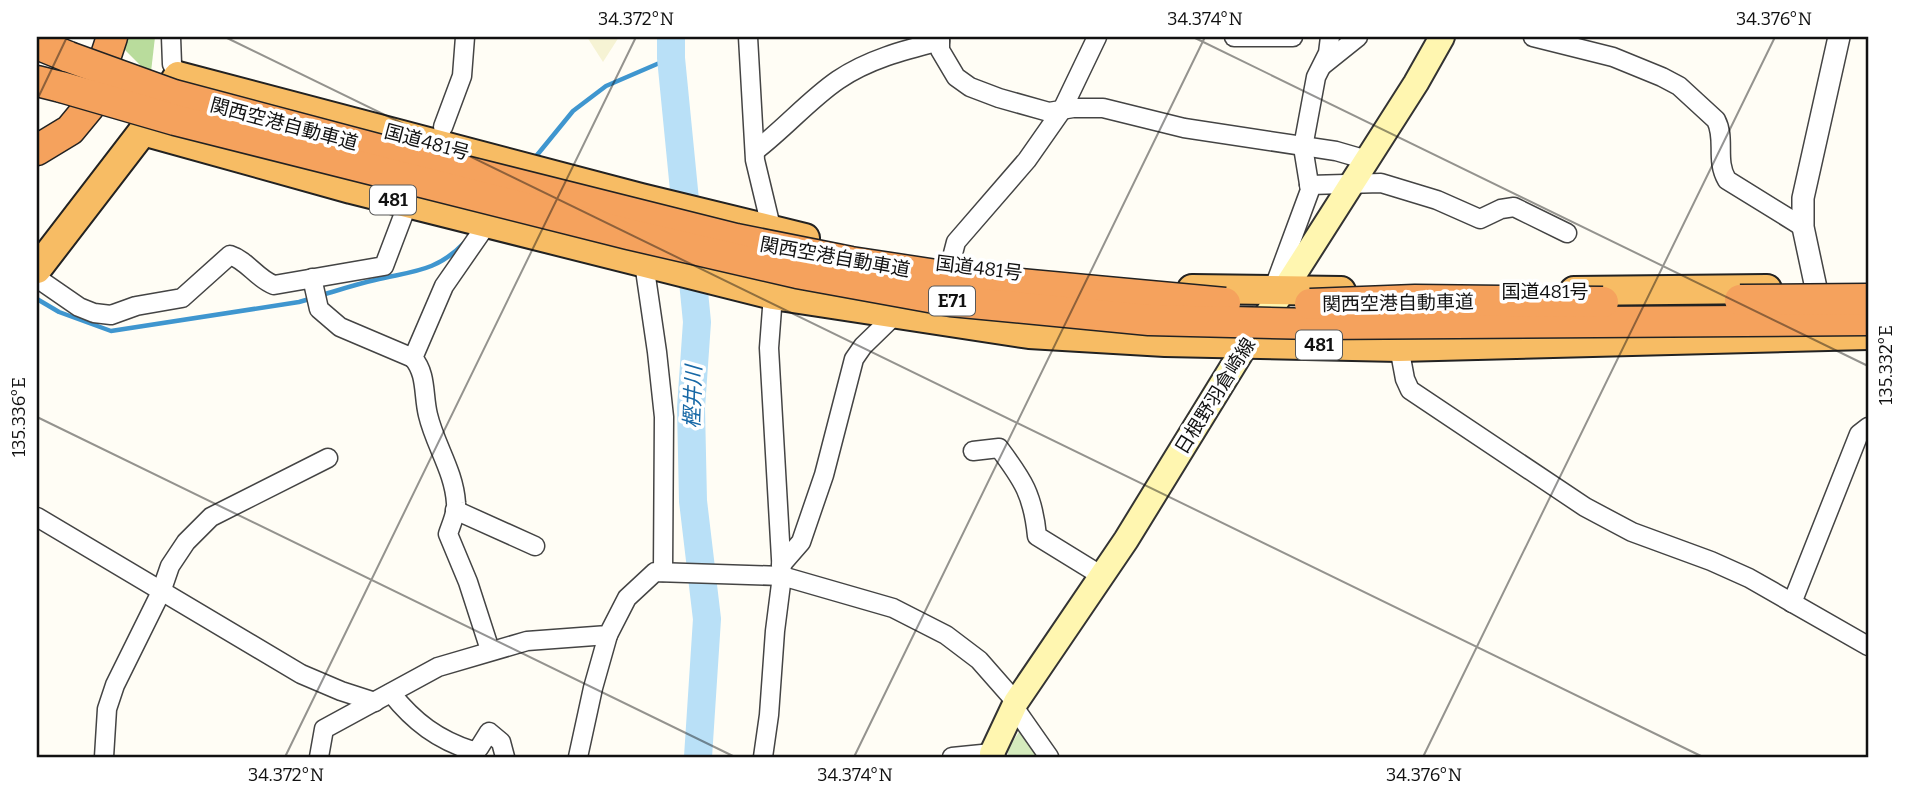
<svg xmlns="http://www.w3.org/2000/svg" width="1905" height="794" font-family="Bitter,'Noto Sans JP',serif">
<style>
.farmland{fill:#f6f3d4}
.green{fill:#d5ebbd}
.forest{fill:#b9dc9c}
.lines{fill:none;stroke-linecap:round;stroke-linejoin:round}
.stream{stroke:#3f96cf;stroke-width:4.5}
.river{stroke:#b9e0f7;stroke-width:28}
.minor-casing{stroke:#444;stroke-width:21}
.tertiary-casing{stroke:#444;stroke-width:24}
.secondary-casing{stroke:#333;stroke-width:28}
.trunk-casing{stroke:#222;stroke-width:32}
.motorway-casing{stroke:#222;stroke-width:33}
.minor{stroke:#fff;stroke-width:18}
.tertiary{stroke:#fff;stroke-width:21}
.secondary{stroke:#fff6b0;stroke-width:24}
.trunk{stroke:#f7bc64;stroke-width:28}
.motorway{stroke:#f5a25d;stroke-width:30}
.motorway-bridge-casing{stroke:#222;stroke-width:33;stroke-linecap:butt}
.motorway-bridge{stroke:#f5a25d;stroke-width:30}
.ticks{fill:none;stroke:#111;stroke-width:2;stroke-opacity:0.45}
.labels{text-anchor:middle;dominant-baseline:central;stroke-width:7;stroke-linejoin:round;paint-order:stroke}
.shield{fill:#fff;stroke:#585858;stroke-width:2}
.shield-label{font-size:18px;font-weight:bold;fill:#111}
.street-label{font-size:19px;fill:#111;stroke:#fff}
.water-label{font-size:21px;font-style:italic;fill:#1768a6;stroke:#fff}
.neatline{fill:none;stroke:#111;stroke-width:2.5}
.ticks-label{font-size:18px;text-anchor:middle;fill:#111}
</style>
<rect width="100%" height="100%" fill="#fffdf5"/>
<path class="farmland" d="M 587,37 L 619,37 L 603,62 Z"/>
<path class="green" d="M 1025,723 L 1047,757 L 1009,757 L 1007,750 Z"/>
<path class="forest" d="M 121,37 L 155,37 L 151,72 L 143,68 L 121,46 Z"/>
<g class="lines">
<g class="stream">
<path d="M 533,160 L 573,111 L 606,86 L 671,58"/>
<path d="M 322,295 C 339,290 357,284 375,280 C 412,271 437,272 465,242"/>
<path d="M 37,299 L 59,312 L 111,331 L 299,302 L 313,298"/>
</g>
<path class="river" d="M 671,37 L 671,58 L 697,322 L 691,408 L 693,501 L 707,619 L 698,757"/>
<defs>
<g id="minor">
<path d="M 171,37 L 172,64 L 178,76"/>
<path d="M 748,37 L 755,160 L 772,231"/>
<path d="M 940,37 L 940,50 L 956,77 L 970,87 L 999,98 L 1049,112 L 1073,108 L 1103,108 L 1184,128 L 1336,151 L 1367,160"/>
<path d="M 1234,37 L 1293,37"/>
<path d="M 1533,37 L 1613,57 L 1662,77 L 1679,86 L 1716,120 C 1726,139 1715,160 1727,180 L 1803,227"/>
<path d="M 1323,65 L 1358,37"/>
<path d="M 443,127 L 462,76 L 465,37"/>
<path d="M 755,151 C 784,129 810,99 838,80 C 869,59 905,50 940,41"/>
<path d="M 1309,185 L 1381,183 L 1437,200 L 1480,219 L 1501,209 L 1514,207 L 1567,233"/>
<path d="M 487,224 L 444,286 L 413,358 C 427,374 423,395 428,415 C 435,445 454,471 456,503 C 457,512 451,525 448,534 L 468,582 L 490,650"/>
<path d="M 644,263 L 657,352 L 664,417 L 663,572"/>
<path d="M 950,265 L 956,242 L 1027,160 L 1062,110 L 1097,37"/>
<path d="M 37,278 L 79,307 L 94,313 L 111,315 L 136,306 L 182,298 L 230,255 C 248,261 256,278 274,285 L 384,266 L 403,216"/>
<path d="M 312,278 L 319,309 L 340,327 L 413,358"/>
<path d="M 1273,290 L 1310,190 L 1303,147 L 1316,77 L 1328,53 L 1330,37"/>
<path d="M 1399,347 L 1405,379 L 1410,390 L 1585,507 L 1632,532 L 1711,561 L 1749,578 L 1868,646"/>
<path d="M 973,451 L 999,448 C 1023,480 1033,495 1037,536 L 1102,576"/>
<path d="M 455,510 L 535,546"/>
<path d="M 37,517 L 301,674 L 341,691 L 375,702"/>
<path d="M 781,565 L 801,542 L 824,475 L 854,359 L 863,346 L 896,314"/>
<path d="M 1792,603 L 1859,434 L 1868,427"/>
<path d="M 391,693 C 414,722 438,740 473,751 L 479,748 L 489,732 L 501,742 L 505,757"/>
<path d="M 1014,707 L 1049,757"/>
<path d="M 104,757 L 107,709 L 115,685 L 161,592 L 170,566 L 186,542 L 211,517 L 328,458"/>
<path d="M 319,757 L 324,729 L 438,667 L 527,641 L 608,635 L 627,598 L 655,572 L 782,576 L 893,608 L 946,635 L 979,660 L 1016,702"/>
<path d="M 578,757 L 593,688 L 608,635"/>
<path d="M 763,757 L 769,715 L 775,631 L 782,576 L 769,348 L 773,295"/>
<path d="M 952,757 L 992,753"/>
</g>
<path id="tertiary" d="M 1816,288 L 1803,227 L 1803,198 L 1839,37"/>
<path id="secondary" d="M 993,757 L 992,753 L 1016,702 L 1126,540 L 1247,343 L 1284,290 L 1416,83 L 1442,37"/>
<g id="trunk">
<path d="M 143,131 L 351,189 L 773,295 L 1029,334 L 1165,342 L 1399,347 L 1868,335"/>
<path d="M 37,269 L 143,131 L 178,76 L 641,198 L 805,238"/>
<path d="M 1192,289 L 1341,291"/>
<path d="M 1574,291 L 1767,289"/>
</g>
<g id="motorway">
<path d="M 37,44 L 69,57"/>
<path d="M 37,81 L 61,87"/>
<path d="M 37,150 L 70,130 L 89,107 L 112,37"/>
</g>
</defs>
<use href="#minor" class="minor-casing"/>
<use href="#tertiary" class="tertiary-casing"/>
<use href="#secondary" class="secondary-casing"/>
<use href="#trunk" class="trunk-casing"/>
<use href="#motorway" class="motorway-casing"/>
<use href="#minor" class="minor"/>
<use href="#tertiary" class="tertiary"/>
<use href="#secondary" class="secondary"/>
<use href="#trunk" class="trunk"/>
<use href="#motorway" class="motorway"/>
<defs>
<g id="motorway-bridge">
<path d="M 69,57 L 174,95 L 377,149 L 736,239 L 851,262 L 956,278 L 1225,303"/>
<path d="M 61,87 L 175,120 L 628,234 L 797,273 L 951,301 L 1149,320 L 1315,324 L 1868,320"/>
<path d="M 1740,300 L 1868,299"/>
<path d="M 1310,304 L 1415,300 L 1603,302"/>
</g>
</defs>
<use href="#motorway-bridge" class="motorway-bridge-casing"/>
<use href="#motorway-bridge" class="motorway-bridge"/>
</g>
<path class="ticks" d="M 225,37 L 1703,757M 1193,37 L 1868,366M 37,100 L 67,37M 37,417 L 735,757M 285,757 L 636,37M 854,757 L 1205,37M 1423,757 L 1775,37"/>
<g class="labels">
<g class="shield">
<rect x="370" y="185.5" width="46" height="29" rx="5"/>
<rect x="929" y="286.5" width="46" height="29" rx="5"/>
<rect x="1296" y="330.5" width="46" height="29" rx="5"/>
</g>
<g class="shield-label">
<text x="393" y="200">481</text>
<text x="952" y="301">E71</text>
<text x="1319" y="345">481</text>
</g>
<g class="street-label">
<text transform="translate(284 124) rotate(15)">関西空港自動車道</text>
<text transform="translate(427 142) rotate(15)">国道481号</text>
<text transform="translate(835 257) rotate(10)">関西空港自動車道</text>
<text transform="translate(979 268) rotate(7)">国道481号</text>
<text x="1545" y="291">国道481号</text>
<text transform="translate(1398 303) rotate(-1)">関西空港自動車道</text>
<text transform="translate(1215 396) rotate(-58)">日根野羽倉崎線</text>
</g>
<g class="water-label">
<text transform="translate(693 397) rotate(-88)">樫井川</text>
</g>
</g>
<rect width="1905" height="794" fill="none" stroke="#ffffff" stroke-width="77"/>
<rect x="38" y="38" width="1829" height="718" class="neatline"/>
<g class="ticks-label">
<text x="636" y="25">34.372°N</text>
<text x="1205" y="25">34.374°N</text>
<text x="1774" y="25">34.376°N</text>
<text transform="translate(1886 365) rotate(-90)" y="6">135.332°E</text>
<text transform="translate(19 417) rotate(-90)" y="6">135.336°E</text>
<text x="286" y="781">34.372°N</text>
<text x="855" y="781">34.374°N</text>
<text x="1424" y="781">34.376°N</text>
</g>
</svg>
